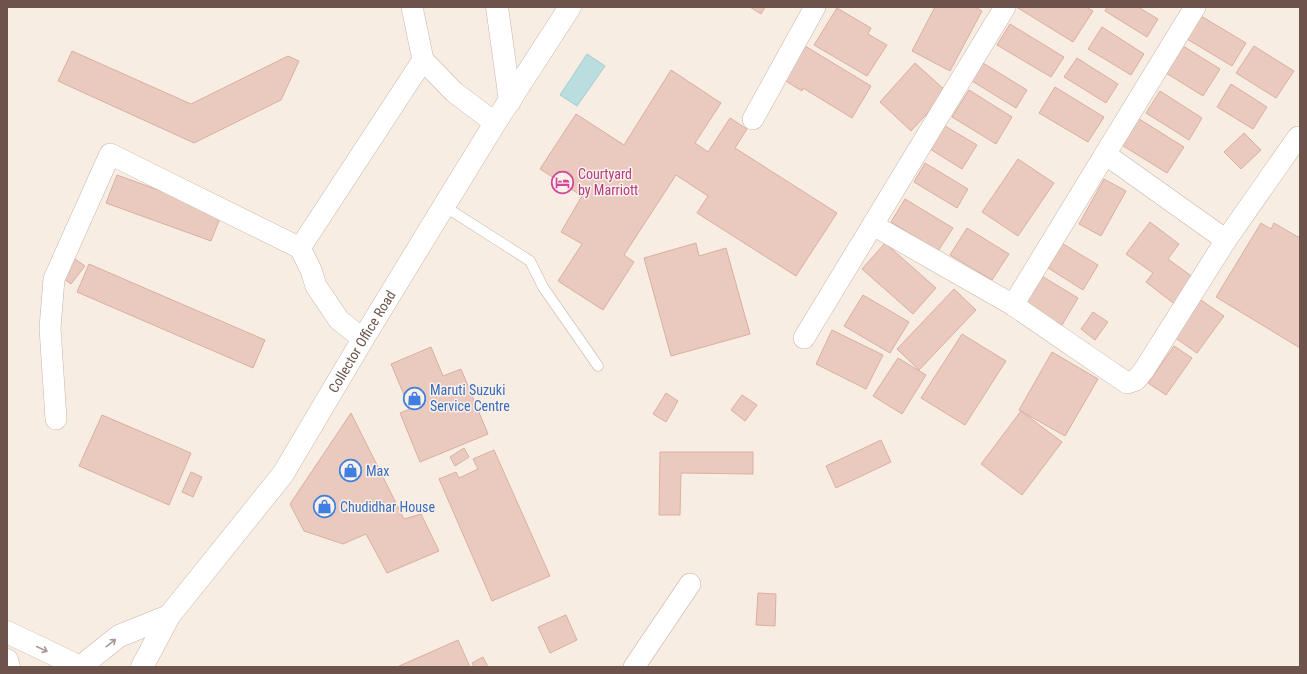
<svg xmlns="http://www.w3.org/2000/svg" width="1307" height="674" font-family="'Roboto Condensed',sans-serif">
<style>
.water{fill:#badedf;stroke:#a2cecf}
.building{fill:#eacabe;stroke:#daafa0}
.lines{fill:none;stroke-linecap:round;stroke-linejoin:round}
.service-casing{stroke:#c7b4ab;stroke-width:11}
.minor-casing{stroke:#c7b4ab;stroke-width:22}
.tertiary-casing{stroke:#c7b4ab;stroke-width:23}
.secondary-casing{stroke:#ccb6ab;stroke-width:23}
.service{stroke:#fff;stroke-width:10}
.minor{stroke:#fff;stroke-width:21}
.tertiary{stroke:#fff;stroke-width:22}
.secondary{stroke:#fff;stroke-width:22}
.oneway{stroke:#a79894}
.labels{text-anchor:middle;dominant-baseline:central;stroke-width:3;stroke-linejoin:round;paint-order:stroke}
.hotel-label{font-size:14px;fill:#b23c85;stroke:#fcf1e8;text-anchor:start}
.street-label{font-size:14px;fill:#6c544c;stroke:#fcf1e8}
.shop-label{font-size:14px;fill:#366cbe;stroke:#fcf1e8;text-anchor:start}
</style>
<rect width="100%" height="100%" fill="#f8ede2"/>
<path class="water" d="M 587,54 L 605,66 L 577,106 L 560,95 Z"/>
<g class="building">
<path d="M 750,7 L 765,7 L 761,14 Z"/>
<path d="M 935,7 L 975,7 L 982,11 L 950,71 L 912,51 Z"/>
<path d="M 1019,7 L 1086,7 L 1093,11 L 1073,42 L 1018,8 Z"/>
<path d="M 1107,7 L 1138,7 L 1158,19 L 1147,37 L 1105,11 Z"/>
<path d="M 837,8 L 871,28 L 868,34 L 887,45 L 867,76 L 814,45 Z"/>
<path d="M 1201,16 L 1246,43 L 1232,66 L 1187,39 Z"/>
<path d="M 1010,24 L 1064,57 L 1051,77 L 997,45 Z"/>
<path d="M 1102,27 L 1144,54 L 1131,75 L 1088,49 Z"/>
<path d="M 805,46 L 871,86 L 852,118 L 803,88 L 802,91 L 784,80 Z"/>
<path d="M 1183,46 L 1220,69 L 1203,96 L 1166,73 Z"/>
<path d="M 1254,46 L 1294,71 L 1276,98 L 1236,73 Z"/>
<path d="M 72,51 L 191,104 L 288,56 L 299,61 L 281,100 L 194,143 L 58,81 Z"/>
<path d="M 1077,58 L 1118,84 L 1106,103 L 1064,77 Z"/>
<path d="M 915,63 L 947,92 L 911,131 L 880,102 Z"/>
<path d="M 983,63 L 1027,90 L 1016,108 L 972,81 Z"/>
<path d="M 671,70 L 721,103 L 695,143 L 708,152 L 730,118 L 747,129 L 735,148 L 837,213 L 796,276 L 697,213 L 708,196 L 676,175 L 624,255 L 634,262 L 603,310 L 558,281 L 582,244 L 561,232 L 582,196 L 540,169 L 576,114 L 624,145 Z"/>
<path d="M 1231,84 L 1267,107 L 1253,129 L 1217,107 Z"/>
<path d="M 1055,87 L 1104,117 L 1088,142 L 1039,113 Z"/>
<path d="M 969,90 L 1012,117 L 996,144 L 952,117 Z"/>
<path d="M 1160,91 L 1202,118 L 1189,140 L 1146,113 Z"/>
<path d="M 1136,117 L 1184,147 L 1167,173 L 1120,144 Z"/>
<path d="M 945,126 L 977,145 L 962,169 L 930,149 Z"/>
<path d="M 1244,133 L 1261,150 L 1241,169 L 1224,152 Z"/>
<path d="M 1018,159 L 1054,183 L 1018,236 L 982,212 Z"/>
<path d="M 925,163 L 968,189 L 957,208 L 914,182 Z"/>
<path d="M 117,175 L 222,213 L 211,241 L 106,203 Z"/>
<path d="M 1104,179 L 1126,191 L 1101,236 L 1079,224 Z"/>
<path d="M 905,199 L 953,228 L 938,251 L 891,222 Z"/>
<path d="M 1150,222 L 1179,244 L 1168,259 L 1197,280 L 1177,306 L 1146,282 L 1153,273 L 1126,254 Z"/>
<path d="M 1261,223 L 1271,229 L 1274,223 L 1298,237 L 1300,235 L 1300,348 L 1216,297 Z"/>
<path d="M 967,228 L 1009,254 L 992,280 L 950,255 Z"/>
<path d="M 1060,242 L 1098,265 L 1083,290 L 1045,266 Z"/>
<path d="M 696,243 L 699,256 L 726,248 L 750,334 L 671,356 L 644,258 Z"/>
<path d="M 885,243 L 936,288 L 913,314 L 862,269 Z"/>
<path d="M 75,259 L 85,266 L 71,284 L 61,277 Z"/>
<path d="M 89,264 L 265,340 L 253,368 L 77,292 Z"/>
<path d="M 1040,275 L 1078,298 L 1062,325 L 1023,302 Z"/>
<path d="M 954,289 L 976,310 L 919,370 L 897,349 Z"/>
<path d="M 863,295 L 909,322 L 890,353 L 844,326 Z"/>
<path d="M 1201,300 L 1224,316 L 1197,353 L 1174,337 Z"/>
<path d="M 1093,312 L 1108,322 L 1095,340 L 1081,329 Z"/>
<path d="M 832,330 L 883,355 L 866,389 L 816,364 Z"/>
<path d="M 962,334 L 1006,361 L 965,425 L 921,398 Z"/>
<path d="M 1174,346 L 1192,358 L 1166,395 L 1148,383 Z"/>
<path d="M 431,347 L 443,376 L 461,369 L 488,434 L 420,462 L 400,413 L 410,409 L 391,364 Z"/>
<path d="M 1052,352 L 1098,379 L 1065,436 L 1019,410 Z"/>
<path d="M 898,358 L 926,375 L 902,414 L 873,396 Z"/>
<path d="M 666,393 L 678,401 L 666,422 L 653,414 Z"/>
<path d="M 742,395 L 757,405 L 745,421 L 731,410 Z"/>
<path d="M 1021,411 L 1062,442 L 1022,495 L 981,464 Z"/>
<path d="M 351,413 L 404,519 L 421,514 L 439,551 L 387,573 L 366,534 L 343,544 L 304,531 L 290,504 Z"/>
<path d="M 102,415 L 191,453 L 169,505 L 79,466 Z"/>
<path d="M 881,440 L 891,462 L 836,488 L 826,466 Z"/>
<path d="M 464,448 L 469,457 L 455,466 L 450,457 Z"/>
<path d="M 494,450 L 550,576 L 492,601 L 439,479 L 456,472 L 459,478 L 478,469 L 473,459 Z"/>
<path d="M 660,452 L 753,452 L 753,474 L 681,473 L 680,515 L 659,515 Z"/>
<path d="M 191,472 L 202,477 L 193,497 L 182,492 Z"/>
<path d="M 758,593 L 776,594 L 775,626 L 756,625 Z"/>
<path d="M 566,615 L 577,640 L 550,653 L 538,627 Z"/>
<path d="M 458,640 L 470,667 L 397,667 Z"/>
<path d="M 483,657 L 488,667 L 474,667 L 472,663 Z"/>
</g>
<g class="lines">
<defs>
<path id="service" d="M 444,206 L 530,261 L 543,287 L 598,366"/>
<g id="minor">
<path d="M 412,7 L 423,60 L 454,92 L 495,123"/>
<path d="M 753,119 L 815,7"/>
<path d="M 1105,154 L 1226,240"/>
<path d="M 873,225 L 1013,305 L 1127,383 L 1136,380 L 1144,370 L 1226,240 L 1298,137"/>
<path d="M 300,248 L 311,270 L 316,286 L 339,320 L 363,339"/>
<path d="M 1013,305 L 1195,7"/>
<path d="M 804,338 L 1005,7"/>
<path d="M 56,419 L 50,328 L 54,279 L 110,154 L 300,248 L 423,60"/>
<path d="M 634,667 L 690,584"/>
</g>
<path id="tertiary" d="M 497,7 L 510,101"/>
<g id="secondary">
<path d="M 7,632 L 80,667 L 119,636 L 169,616"/>
<path d="M 7,660 L 9,667"/>
<path id="s1" d="M 142,667 L 169,616 L 283,474 L 363,339 L 444,206 L 495,123 L 570,7"/>
</g>
</defs>
<use href="#service" class="service-casing"/>
<use href="#minor" class="minor-casing"/>
<use href="#tertiary" class="tertiary-casing"/>
<use href="#secondary" class="secondary-casing"/>
<use href="#service" class="service"/>
<use href="#minor" class="minor"/>
<use href="#tertiary" class="tertiary"/>
<use href="#secondary" class="secondary"/>
</g>
<defs><path id="oneway-shaft" d="M-6 0H5M1.5-3L5.5 0L1.5 3" fill="none" stroke-width="1.6" stroke-linecap="round" stroke-linejoin="round"/></defs>
<g class="oneway">
<use href="#oneway-shaft" transform="translate(111 643) rotate(-38)"/>
<use href="#oneway-shaft" transform="translate(42 649) rotate(25)"/>
</g>
<defs>
<symbol id="hotel-ring" viewBox="-11 -11 22 22"><circle r="9.5" fill="#fcf1e8" stroke="#d1479c" stroke-width="1.5"/><path d="M-6-4.5h1.5V1H6V5H4.5V3h-9V5H-6ZM-4 0a1.8 1.8 0 1 1 3.6 0ZM.5 0V-2.5h3Q6-2.5 6 0Z" fill="#d1479c"/></symbol>
<symbol id="shop-ring" viewBox="-11 -11 22 22"><circle r="9.5" fill="#fcf1e8" stroke="#3f7fe0" stroke-width="1.5"/><path d="M-5-2.5h2.3a2.7 3.5 0 0 1 5.4 0H5L5.5 6h-11ZM-1.5-2.5h3a1.5 2.3 0 0 0-3 0Z" fill="#3f7fe0"/></symbol>
</defs>
<g fill-rule="evenodd">
<use href="#hotel-ring" x="550" y="170" width="25" height="25"/>
<use href="#shop-ring" x="402" y="386" width="25" height="25"/>
<use href="#shop-ring" x="338" y="458" width="25" height="25"/>
<use href="#shop-ring" x="312" y="494" width="25" height="25"/>
</g>
<g class="labels">
<g class="hotel-label">
<text x="578" y="174">Courtyard<tspan x="578" dy="16">by Marriott</tspan></text>
</g>
<g class="street-label">
<text stroke="none"><textPath href="#s1" startOffset="394">Collector Office Road</textPath></text>
</g>
<g class="shop-label">
<text x="430" y="390">Maruti Suzuki<tspan x="430" dy="16">Service Centre</tspan></text>
<text x="366" y="471">Max</text>
<text x="340" y="507">Chudidhar House</text>
</g>
</g>
<rect width="1307" height="674" fill="none" stroke="#6c544c" stroke-width="16"/>
</svg>
